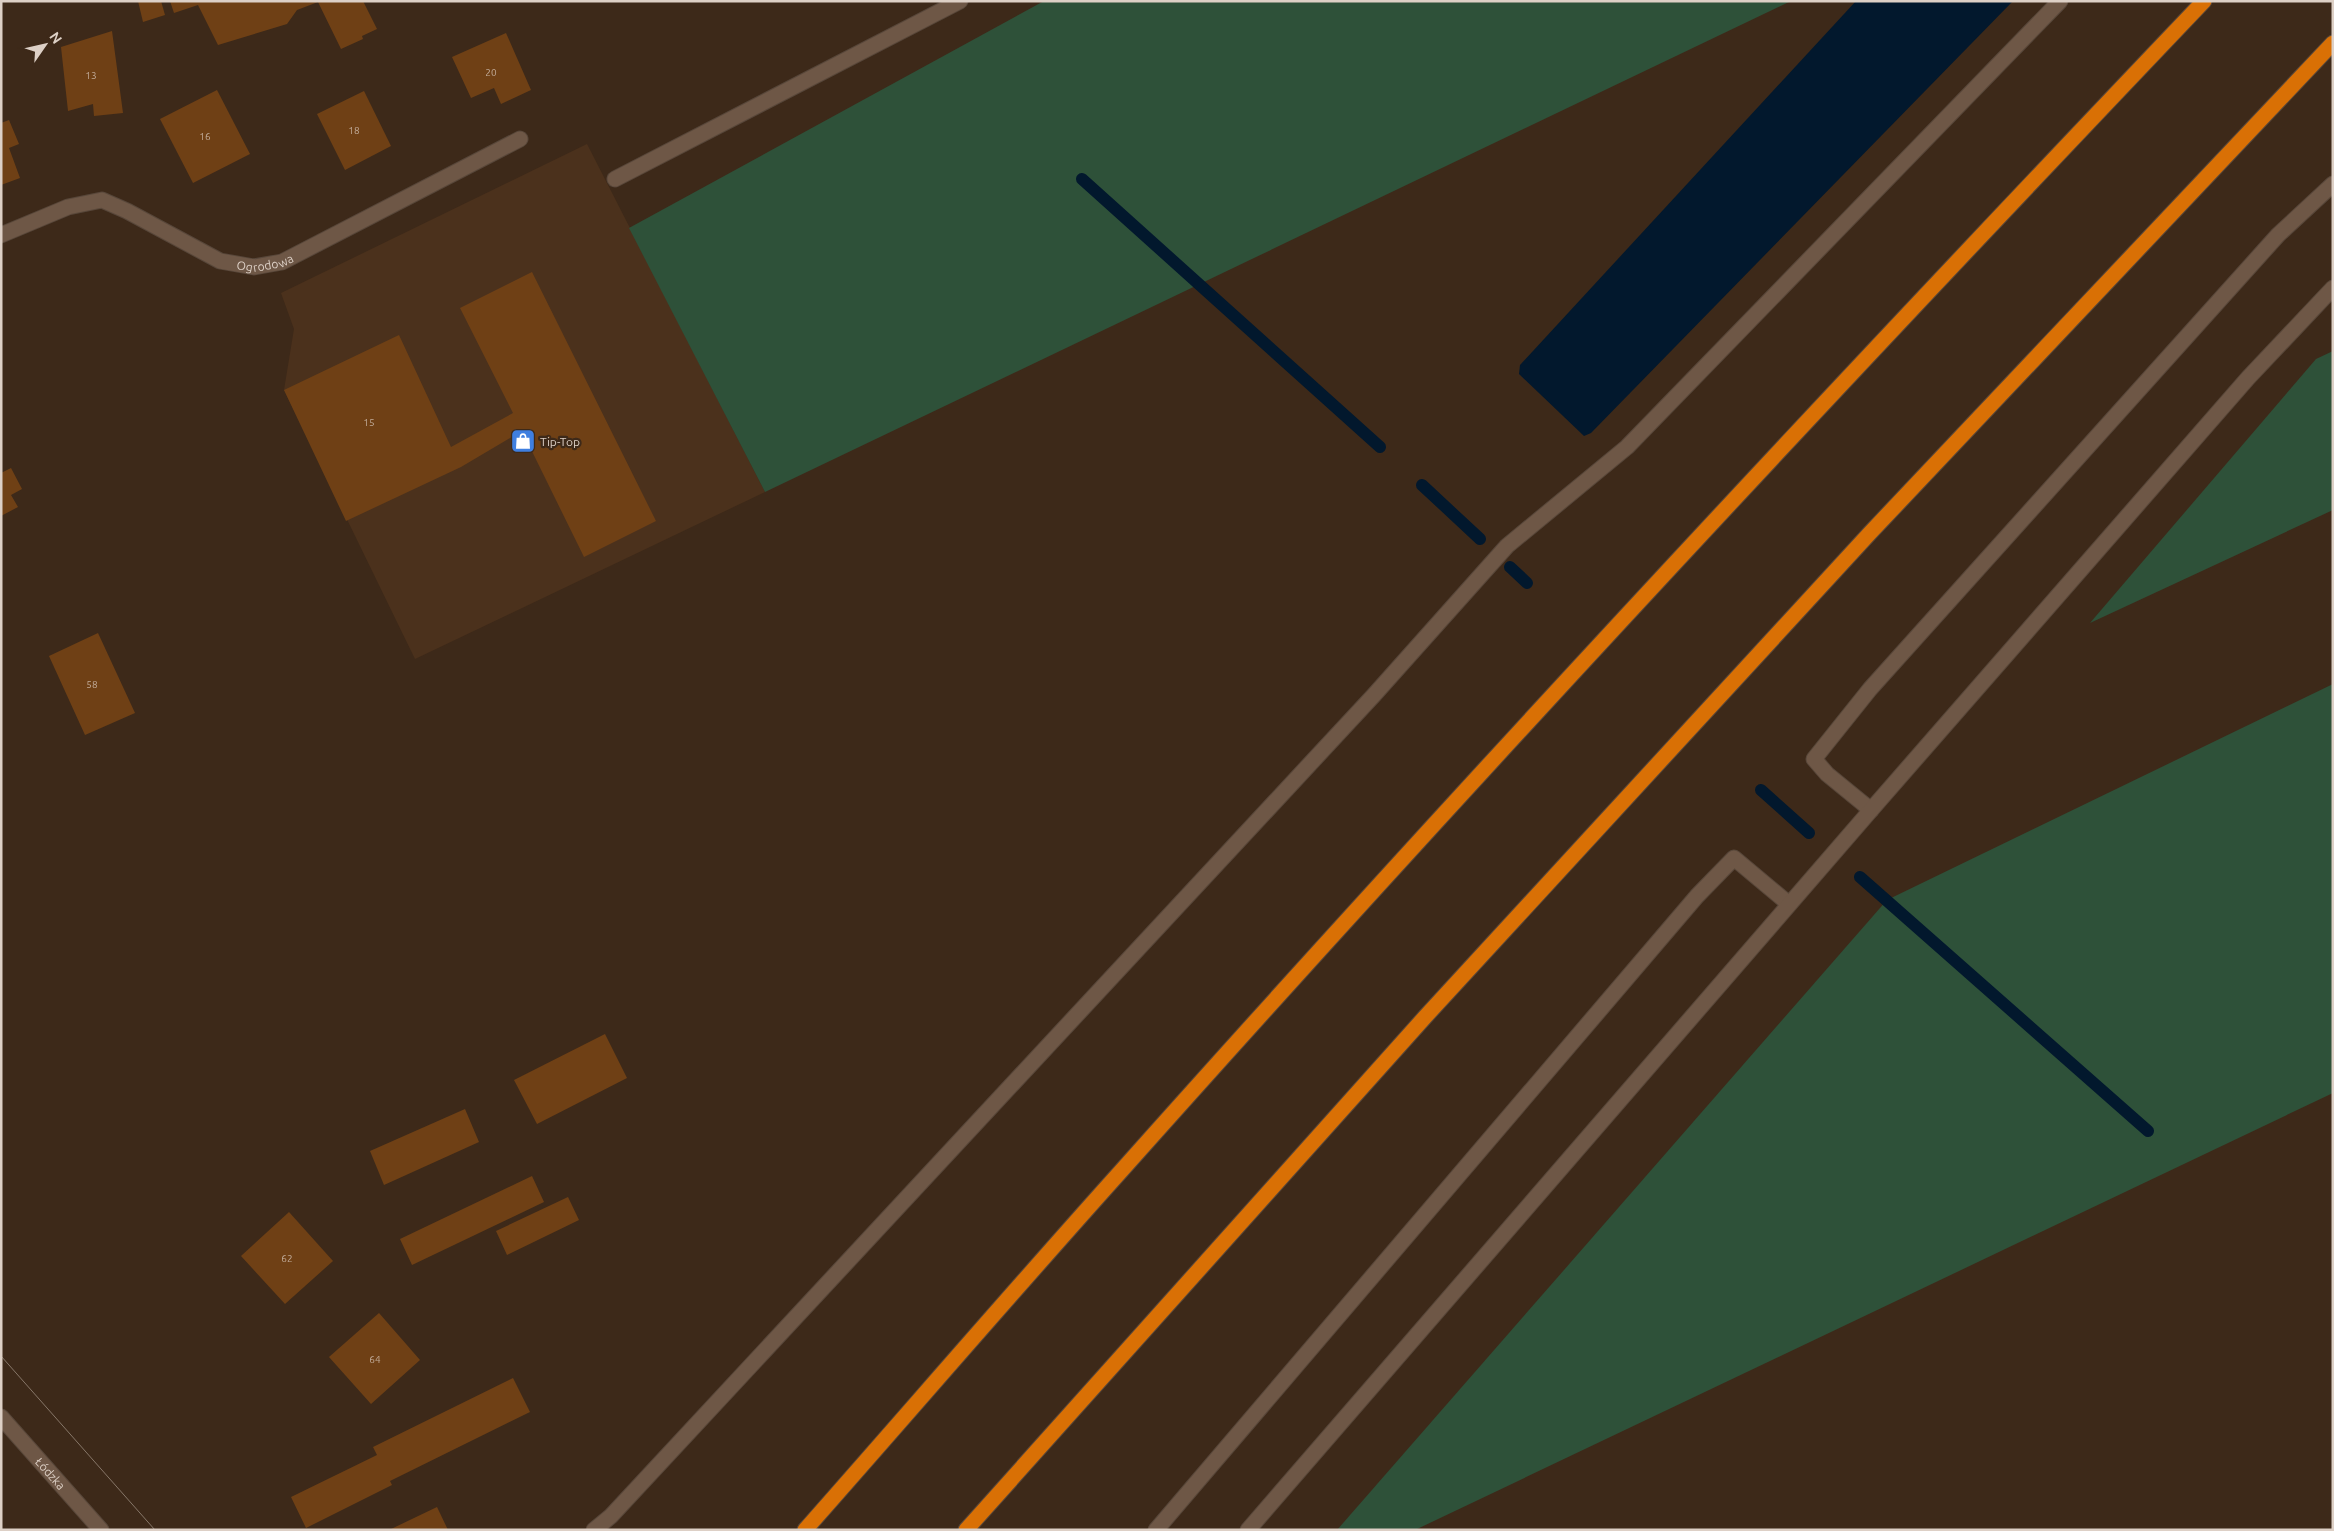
<svg xmlns="http://www.w3.org/2000/svg" width="2334" height="1531" font-family="Ubuntu,sans-serif">
<style>
.built{fill:#4b311c}
.green{fill:#2e5139}
.water{fill:#02182d}
.lines{fill:none;stroke-linecap:round;stroke-linejoin:round}
.stream{stroke:#02182d;stroke-width:12}
.building{fill:#6f4015}
.service-casing{stroke:#58473a;stroke-width:17}
.minor-casing{stroke:#58473a;stroke-width:17}
.secondary-casing{stroke:#58473a;stroke-width:17}
.motorway-casing{stroke:#58473a;stroke-width:17}
.service{stroke:#6e5746;stroke-width:15}
.minor{stroke:#6e5746;stroke-width:15}
.secondary{stroke:#6e5746;stroke-width:15}
.motorway{stroke:#d97005;stroke-width:15}
.tram{stroke:#877769;stroke-width:1}
.labels{text-anchor:middle;dominant-baseline:central;stroke-width:4.5;stroke-linejoin:round;paint-order:stroke}
.number-label{font-size:10px;fill:#c2ac9a}
.street-label{font-size:12px;fill:#ddd0c6;stroke:#3d2919}
.poi-label{font-size:12px;fill:#ddd0c6;stroke:#3d2919;text-anchor:start}
</style>
<rect width="100%" height="100%" fill="#3d2919"/>
<path class="built" d="M 587,144 L 765,492 L 415,659 L 284,390 L 294,329 L 281,293 Z"/>
<g class="green">
<path d="M 1044,1 L 1789,1 L 1789,2 L 765,492 L 629,228 Z"/>
<path d="M 2333,351 L 2333,510 L 2090,623 L 2316,359 Z"/>
<path d="M 2333,684 L 2333,1093 L 1415,1530 L 1337,1530 L 1887,900 Z"/>
</g>
<path class="water" d="M 1856,1 L 2013,1 L 1591,433 L 1584,436 L 1519,374 L 1520,365 Z"/>
<g class="lines">
<g class="stream">
<path d="M 1082,179 L 1380,447"/>
<path d="M 1422,485 L 1480,539"/>
<path d="M 1510,567 L 1527,583"/>
<path d="M 1761,790 L 1809,833"/>
<path d="M 1860,877 L 2148,1131"/>
</g>
</g>
<g class="building">
<path d="M 138,1 L 161,1 L 165,15 L 143,22 Z"/>
<path d="M 170,1 L 363,1 L 377,29 L 362,36 L 363,39 L 341,49 L 318,2 L 297,10 L 287,24 L 218,45 L 198,5 L 174,13 Z"/>
<path d="M 112,31 L 123,113 L 94,116 L 93,104 L 68,111 L 61,47 Z"/>
<path d="M 506,33 L 531,90 L 501,104 L 494,88 L 471,98 L 452,57 Z"/>
<path d="M 217,90 L 250,154 L 193,183 L 160,119 Z"/>
<path d="M 364,91 L 391,146 L 345,170 L 317,114 Z"/>
<path d="M 9,120 L 19,144 L 9,148 L 20,178 L 1,185 L 1,123 Z"/>
<path d="M 532,272 L 656,521 L 584,557 L 522,431 L 461,467 L 346,521 L 284,390 L 399,335 L 451,447 L 513,413 L 460,308 Z"/>
<path d="M 11,468 L 22,489 L 11,495 L 18,507 L 1,516 L 1,473 Z"/>
<path d="M 98,633 L 135,713 L 85,735 L 49,656 Z"/>
<path d="M 605,1034 L 627,1078 L 537,1124 L 514,1080 Z"/>
<path d="M 465,1109 L 479,1142 L 384,1185 L 370,1151 Z"/>
<path d="M 532,1176 L 544,1202 L 412,1265 L 400,1239 Z"/>
<path d="M 568,1197 L 579,1220 L 507,1255 L 496,1231 Z"/>
<path d="M 289,1212 L 333,1261 L 285,1304 L 241,1256 Z"/>
<path d="M 379,1313 L 420,1360 L 371,1404 L 329,1357 Z"/>
<path d="M 513,1378 L 530,1412 L 390,1481 L 392,1485 L 306,1528 L 291,1497 L 377,1455 L 373,1447 Z"/>
<path d="M 437,1507 L 448,1530 L 389,1530 Z"/>
</g>
<g class="lines">
<defs>
<g id="service">
<path d="M 615,179 L 960,1"/>
<path d="M 1871,810 L 1827,774 L 1814,759 L 1870,689 L 2278,235 L 2333,184"/>
<path d="M 594,1530 L 611,1516 L 1374,695 L 1507,546 L 1627,447 L 2060,1"/>
<path d="M 1156,1530 L 1697,896 L 1734,858 L 1789,904"/>
</g>
<g id="minor">
<path id="s1" d="M 1,235 L 68,207 L 102,200 L 127,211 L 220,261 L 254,267 L 282,262 L 520,139"/>
<path d="M 1248,1530 L 1871,810 L 2248,378 L 2333,288"/>
</g>
<g id="secondary">
<path id="s2" d="M 1,1417 L 101,1530"/>
</g>
<g id="motorway">
<path d="M 805,1530 C 911,1410 1015,1289 1122,1170 C 1475,774 1838,385 2204,1"/>
<path d="M 966,1530 L 1425,1017 L 1869,534 L 2333,43"/>
</g>
</defs>
<use href="#service" class="service-casing"/>
<use href="#minor" class="minor-casing"/>
<use href="#secondary" class="secondary-casing"/>
<use href="#motorway" class="motorway-casing"/>
<use href="#service" class="service"/>
<use href="#minor" class="minor"/>
<use href="#secondary" class="secondary"/>
<use href="#motorway" class="motorway"/>
<path class="tram" d="M 1,1356 L 155,1530"/>
</g>
<defs>
<symbol id="shop-square" viewBox="-11 -11 22 22"><rect x="-9" y="-9" width="18" height="18" rx="4" fill="#3f7fe0" stroke="#3d2919"/><path d="M-5-2.5h2.3a2.7 3.5 0 0 1 5.4 0H5L5.5 6h-11ZM-1.5-2.5h3a1.5 2.3 0 0 0-3 0Z" fill="#fff"/></symbol>
</defs>
<g fill-rule="evenodd">
<use href="#shop-square" x="509" y="427" width="28" height="28"/>
</g>
<g class="labels">
<g class="number-label">
<text x="491" y="72">20</text>
<text x="91" y="75">13</text>
<text x="354" y="130">18</text>
<text x="205" y="136">16</text>
<text x="369" y="422">15</text>
<text x="92" y="684">58</text>
<text x="287" y="1258">62</text>
<text x="375" y="1359">64</text>
</g>
<g class="street-label">
<text stroke="none"><textPath href="#s1" startOffset="286">Ogrodowa</textPath></text>
<text stroke="none"><textPath href="#s2" startOffset="75">Łódzka</textPath></text>
</g>
<g class="poi-label">
<text x="540" y="441">Tip-Top</text>
</g>
</g>
<rect width="2334" height="1531" fill="none" stroke="#ddd0c6" stroke-width="5"/>
<g transform="translate(45 45) rotate(56)" stroke="#3d2919" stroke-width="4" paint-order="stroke">
<path d="M0-4L9 19L0 12L-9 19Z" fill="#ddd0c6"/>
<text y="-8" font-size="14" font-weight="bold" text-anchor="middle" fill="#ddd0c6">N</text>
</g>
</svg>
